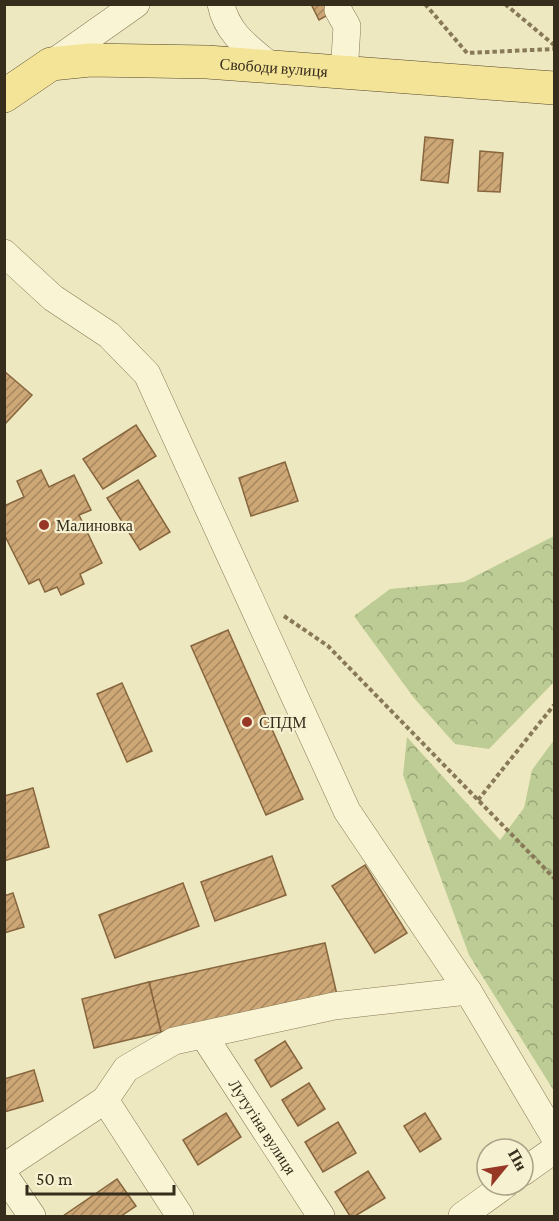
<svg xmlns="http://www.w3.org/2000/svg" width="559" height="1221" font-family="'Crimson Pro',serif">
<style>
.forest{fill:url(#forest-crowns)}
.building{fill:url(#building-hatch);stroke:#87663e;stroke-width:1.5}
.lines{fill:none;stroke-linecap:round;stroke-linejoin:round}
.minor-casing{stroke:#887958;stroke-width:28}
.major-casing{stroke:#55462c;stroke-width:34}
.path{stroke:#887958;stroke-width:4;stroke-dasharray:4.5 3;stroke-linecap:butt}
.minor{stroke:#f9f4d3;stroke-width:27}
.major{stroke:#f3e497;stroke-width:33}
.poi-dot{fill:#973827;stroke:#f6f1d0;stroke-width:2}
.labels{text-anchor:middle;dominant-baseline:central;stroke-width:4.5;stroke-linejoin:round;paint-order:stroke}
.street-label{font-size:16px;fill:#372d1d;stroke:#f6f1d0}
.poi-label{font-size:16px;fill:#372d1d;stroke:#f6f1d0;text-anchor:start}
</style>
<defs>
<pattern id="forest-crowns" width="20" height="18" patternUnits="userSpaceOnUse" patternTransform="scale(1.5)"><rect width="20" height="18" fill="#bdcc94"/><path d="M2 6a3 3 0 1 1 6 0M12 15a3 3 0 1 1 6 0" fill="none" stroke="#9aa678"/></pattern>
<pattern id="building-hatch" width="6" height="6" patternUnits="userSpaceOnUse" patternTransform="scale(1.5)"><rect width="6" height="6" fill="#cda776"/><path d="M-1 1l2-2M0 6l6-6M5 7l2-2" fill="none" stroke="#a78860"/></pattern>
</defs>
<rect width="100%" height="100%" fill="#eee8c0"/>
<g class="forest">
<path d="M 554,536 L 554,682 L 489,749 L 455,744 L 414,698 L 354,616 L 390,589 L 464,582 Z"/>
<path d="M 407,737 L 500,840 L 524,808 L 532,770 L 554,740 L 554,1091 L 469,955 L 403,775 Z"/>
</g>
<g class="building">
<path d="M 311,4 L 347,4 L 319,20 Z"/>
<path d="M 425,137 L 453,140 L 448,183 L 421,180 Z"/>
<path d="M 480,151 L 503,153 L 500,192 L 478,191 Z"/>
<path d="M 4,371 L 32,395 L 4,425 Z"/>
<path d="M 136,425 L 156,456 L 103,489 L 83,459 Z"/>
<path d="M 285,462 L 298,501 L 251,516 L 239,478 Z"/>
<path d="M 41,470 L 49,487 L 74,475 L 91,510 L 79,515 L 102,563 L 80,574 L 84,584 L 61,595 L 57,587 L 45,592 L 39,579 L 29,584 L 4,534 L 4,506 L 24,497 L 17,481 Z"/>
<path d="M 138,480 L 170,532 L 140,550 L 107,498 Z"/>
<path d="M 228,630 L 303,799 L 266,815 L 191,646 Z"/>
<path d="M 122,683 L 152,751 L 127,762 L 97,694 Z"/>
<path d="M 33,788 L 49,847 L 4,861 L 4,796 Z"/>
<path d="M 272,856 L 286,895 L 215,921 L 201,882 Z"/>
<path d="M 365,865 L 407,933 L 375,953 L 332,886 Z"/>
<path d="M 183,883 L 199,926 L 115,958 L 99,915 Z"/>
<path d="M 13,893 L 24,927 L 4,933 L 4,896 Z"/>
<path d="M 325,943 L 337,995 L 161,1032 L 149,982 Z"/>
<path d="M 149,982 L 161,1032 L 94,1048 L 82,999 Z"/>
<path d="M 285,1041 L 302,1068 L 271,1087 L 255,1060 Z"/>
<path d="M 34,1070 L 43,1101 L 4,1112 L 4,1079 Z"/>
<path d="M 309,1083 L 325,1109 L 298,1126 L 282,1100 Z"/>
<path d="M 226,1113 L 241,1137 L 198,1165 L 183,1140 Z"/>
<path d="M 425,1113 L 441,1139 L 420,1152 L 404,1126 Z"/>
<path d="M 338,1122 L 356,1153 L 323,1172 L 305,1142 Z"/>
<path d="M 368,1171 L 385,1198 L 355,1216 L 350,1216 L 335,1192 Z"/>
<path d="M 117,1179 L 136,1206 L 121,1216 L 63,1216 Z"/>
</g>
<g class="lines">
<defs>
<g id="minor">
<path d="M 221,4 C 227,35 252,50 274,69"/>
<path d="M 338,10 L 347,26 L 344,74"/>
<path d="M 51,64 L 136,4"/>
<path d="M 4,253 L 53,298 L 109,335 L 147,374 L 347,811 L 468,991 L 554,1136"/>
<path id="s1" d="M 204,1036 L 321,1216"/>
<path d="M 105,1100 L 180,1216"/>
<path d="M 4,1167 L 105,1100 L 126,1069 L 174,1041 L 334,1006 L 468,991"/>
<path d="M 523,1172 L 554,1150"/>
<path d="M 4,1175 L 32,1216"/>
<path d="M 462,1216 L 505,1185"/>
</g>
<g id="major">
<path id="s2" d="M 4,96 L 51,64 L 90,60 L 207,62 L 554,88"/>
</g>
</defs>
<use href="#minor" class="minor-casing"/>
<use href="#major" class="major-casing"/>
<g class="path">
<path d="M 425,4 L 467,53 L 554,49"/>
<path d="M 505,4 L 554,45"/>
<path d="M 284,616 L 328,646 L 554,878"/>
<path d="M 478,800 L 554,705"/>
</g>
<use href="#minor" class="minor"/>
<use href="#major" class="major"/>
</g>
<g class="poi-dot">
<circle cx="44" cy="525" r="6"/>
<circle cx="247" cy="722" r="6"/>
</g>
<g class="labels">
<g class="street-label">
<text stroke="none"><textPath href="#s2" startOffset="280">Свободи вулиця</textPath></text>
<text stroke="none"><textPath href="#s1" startOffset="108">Лутугіна вулиця</textPath></text>
</g>
<g class="poi-label">
<text x="56" y="525">Малиновка</text>
<text x="259" y="722">СПДМ</text>
</g>
</g>
<rect width="559" height="1221" fill="none" stroke="#372d1d" stroke-width="12"/>
<g transform="translate(505 1167) rotate(60)"><circle r="28" fill="#f6f1d0" stroke="#aaa388" stroke-width="1.5"/>
<path d="M0-4.5L10 22L0 15L-10 22Z" fill="#973827"/>
<text y="-9" font-size="16" font-weight="bold" text-anchor="middle" fill="#372d1d">Пн</text>
</g>
<path d="M27 1185v9h147v-9" fill="none" stroke="#372d1d" stroke-width="3"/>
<text x="36" y="1185" font-size="18" fill="#372d1d" stroke="#f6f1d0" stroke-width="4.5" paint-order="stroke">50 m</text>
</svg>
